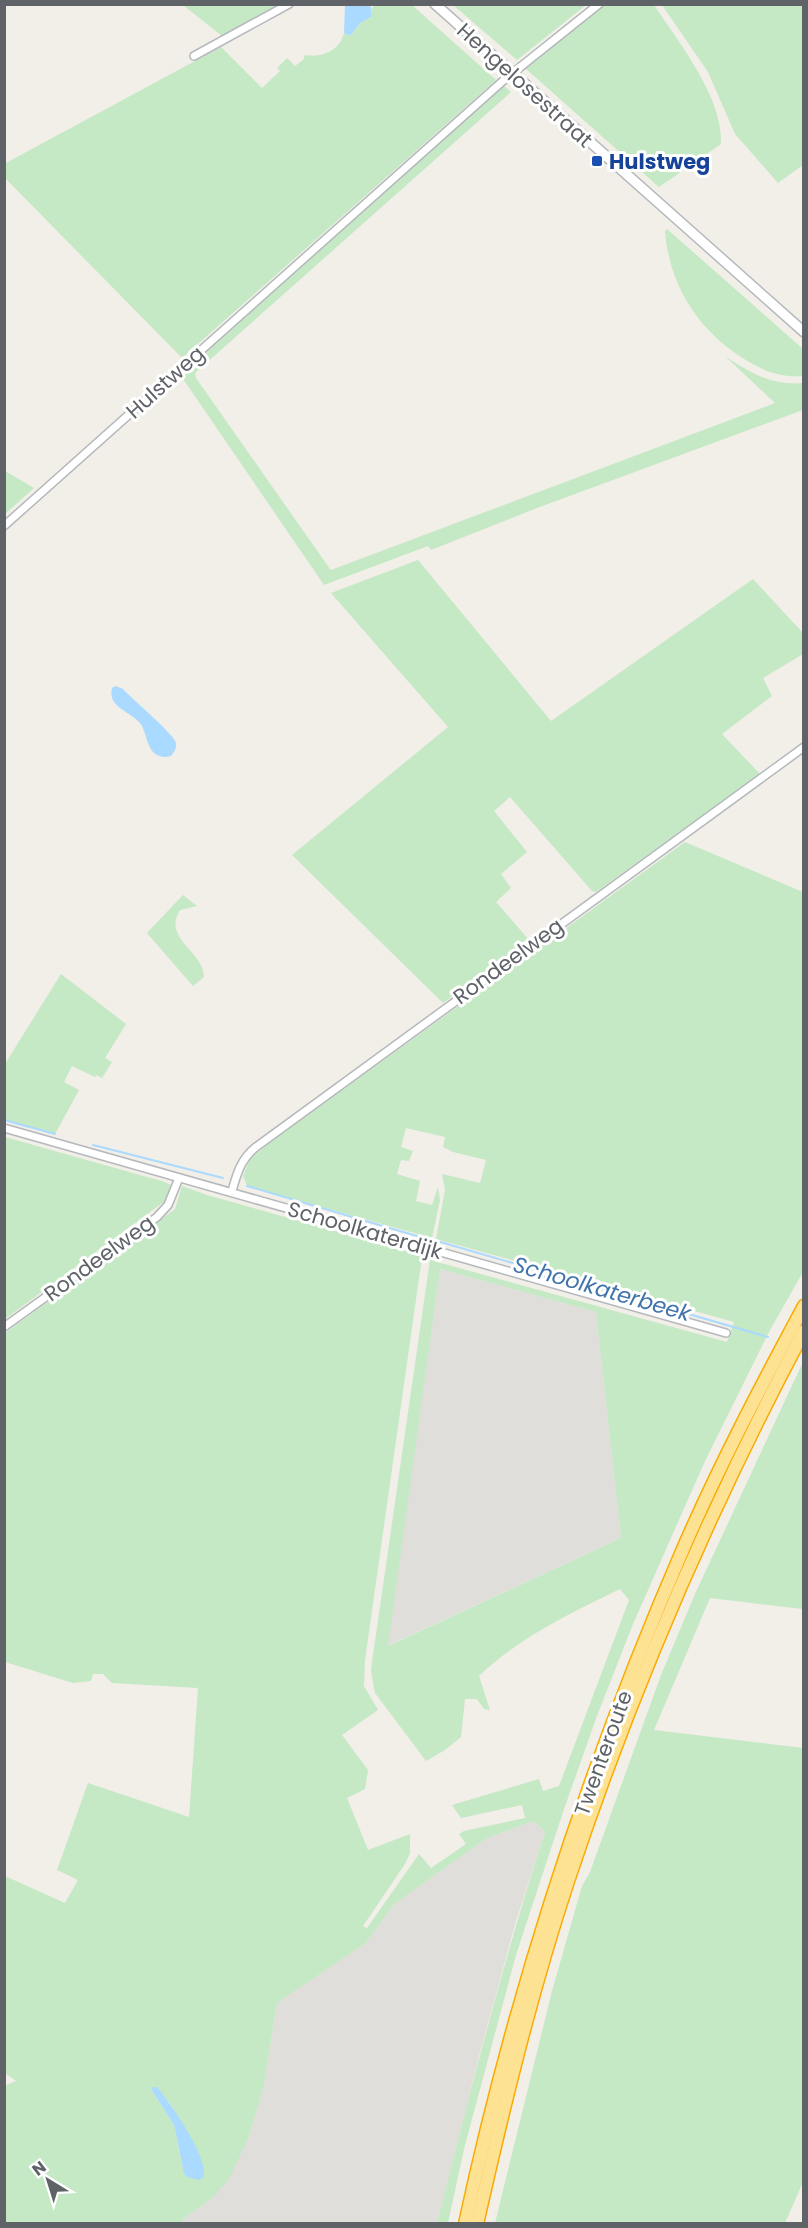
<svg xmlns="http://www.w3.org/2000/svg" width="808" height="2228" font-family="Poppins,sans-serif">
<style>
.industrial{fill:#e0deda}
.green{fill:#c5e8c5;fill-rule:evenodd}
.water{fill:#aadaff}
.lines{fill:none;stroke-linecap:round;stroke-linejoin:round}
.stream{stroke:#aadaff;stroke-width:2}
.street-casing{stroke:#b5b8bc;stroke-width:10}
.secondary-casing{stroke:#b6babf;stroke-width:12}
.highway-casing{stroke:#f9ab00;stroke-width:15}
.street{stroke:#fff;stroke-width:7}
.secondary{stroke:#fff;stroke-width:9}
.highway{stroke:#fde293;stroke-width:12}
.transit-dot{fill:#1a4fb4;stroke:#fff;stroke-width:2}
.labels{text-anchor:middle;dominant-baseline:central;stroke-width:6;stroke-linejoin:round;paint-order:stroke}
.street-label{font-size:21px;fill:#5f6368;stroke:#fff}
.transit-label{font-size:21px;font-weight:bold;fill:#164399;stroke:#fff;text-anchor:start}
.water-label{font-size:22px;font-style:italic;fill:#4174aa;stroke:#fff}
</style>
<rect width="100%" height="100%" fill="#f1efe8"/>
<g class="industrial">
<path d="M 440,1269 L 596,1312 L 621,1538 L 387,1646 Z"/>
<path d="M 534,1821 L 545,1832 L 516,1921 L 481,2049 L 437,2223 L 184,2224 L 183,2219 L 212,2198 L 249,2136 L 264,2085 L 277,2003 L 366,1943 L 393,1905 L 487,1838 Z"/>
</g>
<g class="green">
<path d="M 183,5 L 279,5 L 222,36 Z"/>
<path d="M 374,5 L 412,5 L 496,80 L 182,358 L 5,178 L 4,164 L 221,47 L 262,88 L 280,71 L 277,68 L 287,58 L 295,66 L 303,60 L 305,55 C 321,58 340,51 344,33 L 350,36 L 360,23 L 371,17 L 371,10 Z"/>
<path d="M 453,5 L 586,5 L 517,60 Z"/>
<path d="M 602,5 L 654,5 C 679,43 723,97 721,144 L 659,187 L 525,68 Z"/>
<path d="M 662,5 L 803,5 L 803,165 L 778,183 L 735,134 L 708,72 Z"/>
<path d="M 504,86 L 511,92 L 195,373 L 196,378 L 330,569 L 331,570 L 775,403 L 725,356 C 750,373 773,386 803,383 L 803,410 L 537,508 L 431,550 L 428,546 L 324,585 L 179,373 L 499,88 Z"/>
<path d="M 667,229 L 803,349 L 803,376 C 778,378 759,369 738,355 C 696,327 669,283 665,231 Z"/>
<path d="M 5,471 L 34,488 L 5,514 Z"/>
<path d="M 418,560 L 551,721 L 753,579 L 803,633 L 803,654 L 763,678 L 772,696 L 722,734 L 760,774 L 596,892 L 592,891 L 510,797 L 494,811 L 527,852 L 501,874 L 511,888 L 496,902 L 529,940 L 443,1003 L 292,855 L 448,727 L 331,593 Z"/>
<path d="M 685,842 L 803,892 L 803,1272 L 770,1330 L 705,1461 L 633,1624 L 597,1716 L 564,1809 L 516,1955 L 464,2149 L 448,2223 L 437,2223 C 470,2092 503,1961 545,1832 L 534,1821 L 487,1838 L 393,1905 L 366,1943 L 277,2003 L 264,2085 L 249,2136 L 229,2179 L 212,2198 L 183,2219 L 184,2223 L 5,2223 L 4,2086 L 16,2081 L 5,2073 L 5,1876 L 65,1903 L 78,1880 L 57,1870 L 88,1783 L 189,1817 L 198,1688 L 112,1683 L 103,1674 L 93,1674 L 91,1681 L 73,1683 L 5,1662 L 5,1333 L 175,1209 L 182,1186 L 207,1195 L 410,1252 L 422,1257 L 365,1660 L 364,1686 L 378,1710 L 342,1735 L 368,1770 L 365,1789 L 347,1798 L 368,1850 L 410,1834 L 410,1853 L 405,1864 L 363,1926 L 367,1928 L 419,1854 L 431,1868 L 466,1844 L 459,1834 L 464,1831 L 525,1818 L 522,1805 L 461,1818 L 452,1805 L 539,1779 L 543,1791 L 559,1786 L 629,1600 L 620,1589 C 571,1613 518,1638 479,1676 L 490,1710 L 484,1709 L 477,1699 L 465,1699 L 461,1737 L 445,1750 L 426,1761 L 375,1693 L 371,1671 L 372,1662 L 430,1260 L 727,1342 L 734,1322 L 436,1239 L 445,1190 L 442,1174 L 480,1183 L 486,1160 L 453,1152 L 443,1147 L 445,1137 L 406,1128 L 401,1147 L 413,1151 L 409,1161 L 401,1160 L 397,1174 L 420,1181 L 416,1201 L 432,1205 L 438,1187 L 440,1200 L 432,1238 L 247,1186 L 243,1176 L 250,1159 L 272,1141 ZM 440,1269 L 596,1312 L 621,1538 L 388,1646 ZM 151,2089 L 169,2102 L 199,2154 L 183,2169 L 174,2125 Z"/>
<path d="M 183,895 L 197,906 L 180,910 C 162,939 204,951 204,977 L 193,986 L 147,933 Z"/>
<path d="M 61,974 L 126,1024 L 105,1058 L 112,1062 L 102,1078 L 96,1075 L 95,1077 L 72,1066 L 64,1082 L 79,1090 L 55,1134 L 5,1120 L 5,1064 Z"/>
<path d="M 5,1137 L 165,1182 L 173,1186 L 169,1198 L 5,1319 Z"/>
<path d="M 803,1362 L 803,1609 L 710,1598 L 654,1730 L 803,1748 L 803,2182 L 785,2223 L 495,2223 L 552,1991 L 582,1886 L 590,1872 L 661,1675 L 695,1594 Z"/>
</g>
<g class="water">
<path d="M 345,5 L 367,5 L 371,7 L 371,17 L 360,23 L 350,36 L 344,33 Z"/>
<path d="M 116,686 L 123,689 C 132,699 174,734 176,743 C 177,748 174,752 171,756 C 165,758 158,757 153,752 C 147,745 146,734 142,726 C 133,711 107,709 112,688 Z"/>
<path d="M 153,2087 L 157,2087 C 171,2104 207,2155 204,2177 L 199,2180 L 187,2177 L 184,2173 L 174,2125 L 151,2089 Z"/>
</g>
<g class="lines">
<g class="stream">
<path d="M 4,1120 L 55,1134"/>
<path d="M 93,1145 L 223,1178"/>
<path d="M 247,1186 L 427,1239"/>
<path d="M 437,1241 L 768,1337"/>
</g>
<defs>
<g id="street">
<path d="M 194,56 L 289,4"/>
<path d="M 4,526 L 504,80 L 599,4"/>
<path d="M 4,1128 L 726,1333"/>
<path d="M 232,1191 C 237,1173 241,1159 256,1147 L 804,747"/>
<path d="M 4,1327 L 157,1217 L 168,1205 L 179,1178"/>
</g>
<path id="secondary" d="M 435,4 L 804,332"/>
<g id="highway">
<path d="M 465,2224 C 515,1992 589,1766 683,1549 C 719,1466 761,1386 804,1306"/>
<path d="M 477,2224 C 503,2109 531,1993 568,1881 C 631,1691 710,1508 804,1331"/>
</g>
</defs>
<use href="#street" class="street-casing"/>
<use href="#secondary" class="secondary-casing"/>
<use href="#highway" class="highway-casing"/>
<use href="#street" class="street"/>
<use href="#secondary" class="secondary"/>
<use href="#highway" class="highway"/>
</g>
<rect class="transit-dot" x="591" y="155" width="12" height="12" rx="3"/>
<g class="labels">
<g class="street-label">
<text transform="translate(525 85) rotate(42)">Hengelosestraat</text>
<text transform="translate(165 382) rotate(-42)">Hulstweg</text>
<text transform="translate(508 961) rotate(-36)">Rondeelweg</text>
<text transform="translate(365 1230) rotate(16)">Schoolkaterdijk</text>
<text transform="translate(99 1258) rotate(-36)">Rondeelweg</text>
<text transform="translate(603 1753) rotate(-70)">Twenteroute</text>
</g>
<g class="transit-label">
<text x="609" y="161">Hulstweg</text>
</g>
<g class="water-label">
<text transform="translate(602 1289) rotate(16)">Schoolkaterbeek</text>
</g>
</g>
<rect width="808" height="2228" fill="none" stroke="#5f6368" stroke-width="12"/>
<g transform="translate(48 2180) rotate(322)" stroke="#ffffff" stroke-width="4.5" paint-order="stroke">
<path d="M0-4.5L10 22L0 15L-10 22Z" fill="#5f6368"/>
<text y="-9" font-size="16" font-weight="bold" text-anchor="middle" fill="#5f6368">N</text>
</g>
</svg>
